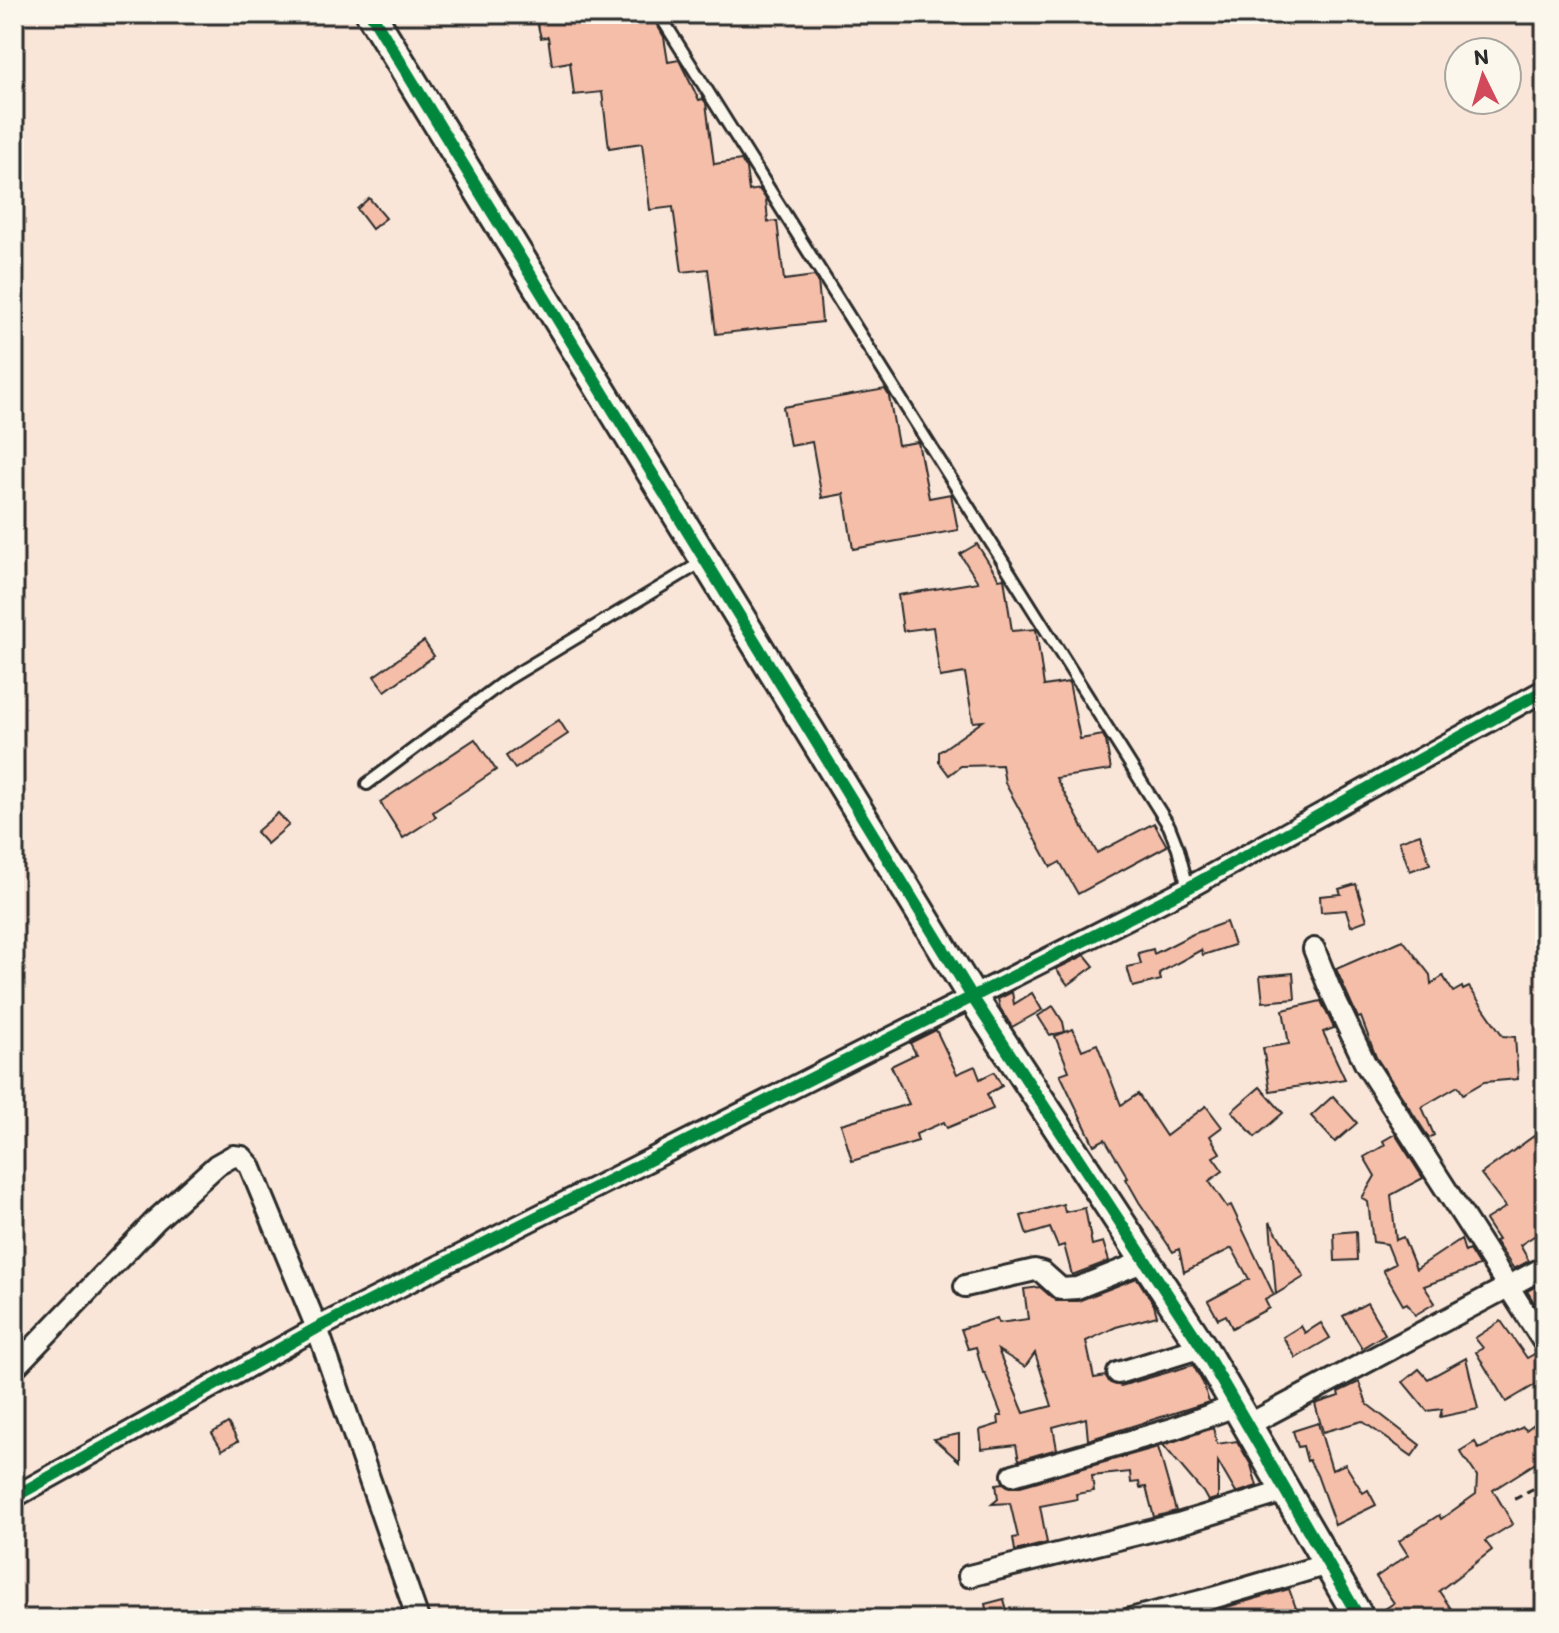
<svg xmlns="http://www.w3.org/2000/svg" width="1559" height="1633" font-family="Itim,sans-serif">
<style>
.building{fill:#f5bea9;stroke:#2b2b2b;stroke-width:2;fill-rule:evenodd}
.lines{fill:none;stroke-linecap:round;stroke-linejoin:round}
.lane-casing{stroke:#2b2b2b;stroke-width:16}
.street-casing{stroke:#2b2b2b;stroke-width:26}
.secondary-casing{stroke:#2b2b2b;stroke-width:34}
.path{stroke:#2b2b2b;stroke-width:4;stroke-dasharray:8 6;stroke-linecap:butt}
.lane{stroke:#fbf7ec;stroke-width:10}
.street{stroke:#fbf7ec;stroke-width:20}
.secondary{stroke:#fbf7ec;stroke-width:28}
.cycleway-casing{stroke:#fbf7ec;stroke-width:17}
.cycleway{stroke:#00873e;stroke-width:12}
</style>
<rect width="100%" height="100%" fill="#f9e6d8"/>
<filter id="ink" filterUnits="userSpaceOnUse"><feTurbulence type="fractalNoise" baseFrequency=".0125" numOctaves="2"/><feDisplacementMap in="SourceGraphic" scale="16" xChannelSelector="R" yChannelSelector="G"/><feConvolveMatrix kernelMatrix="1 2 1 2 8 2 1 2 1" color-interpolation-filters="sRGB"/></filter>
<g filter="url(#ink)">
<g class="building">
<path d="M 535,14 L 651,14 L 664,37 L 668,62 L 679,60 L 699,100 L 703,99 L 706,103 L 714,164 L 741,160 L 746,168 L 749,191 L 759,189 L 766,199 L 768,222 L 777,221 L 784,280 L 814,276 L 818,281 L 822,322 L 716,334 L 708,269 L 682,272 L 673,207 L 650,210 L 642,143 L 609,148 L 602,92 L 574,95 L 570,62 L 552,65 L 548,37 L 541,38 Z"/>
<path d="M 369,198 L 386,218 L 372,229 L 357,209 Z"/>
<path d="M 885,389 L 889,396 L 898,445 L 918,442 L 929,498 L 951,494 L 958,530 L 853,549 L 844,494 L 822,498 L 812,442 L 790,446 L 783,407 Z"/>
<path d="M 977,544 L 999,579 L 1004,578 L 1012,631 L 1036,629 L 1044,686 L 1069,682 L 1080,739 L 1103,735 L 1106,741 L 1111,770 L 1056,778 L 1097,853 L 1154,823 L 1167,846 L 1078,894 L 1060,862 L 1051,867 L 1005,783 L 1002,765 L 961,766 L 949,775 L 939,762 L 939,752 L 983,721 L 973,722 L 965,673 L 940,677 L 933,627 L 903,631 L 898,595 L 978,582 L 960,554 Z"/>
<path d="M 424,641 L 434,656 L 385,691 L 374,676 Z"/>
<path d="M 559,720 L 568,734 L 515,769 L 506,756 Z"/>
<path d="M 475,739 L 496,770 L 433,812 L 436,817 L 403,838 L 380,802 Z"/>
<path d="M 278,813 L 289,825 L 267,844 L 256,832 Z"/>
<path d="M 1420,834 L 1430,864 L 1410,871 L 1399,841 Z"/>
<path d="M 1356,884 L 1367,920 L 1351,926 L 1346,910 L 1321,912 L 1320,896 L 1341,894 L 1339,889 Z"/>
<path d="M 1226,922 L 1234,945 L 1203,955 L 1201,950 L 1159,973 L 1161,980 L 1133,987 L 1127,967 L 1141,964 L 1138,953 L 1153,949 L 1154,954 L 1193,934 Z"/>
<path d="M 1403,940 L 1430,975 L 1431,984 L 1443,976 L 1453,992 L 1462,987 L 1463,990 L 1469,987 L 1503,1036 L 1515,1037 L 1518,1079 L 1484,1082 L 1463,1094 L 1458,1086 L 1422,1107 L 1434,1135 L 1429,1138 L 1376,1057 L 1361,1017 L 1358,1018 L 1336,969 Z"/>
<path d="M 1085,955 L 1094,966 L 1068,985 L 1056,969 Z"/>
<path d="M 1293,973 L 1295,999 L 1263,1002 L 1260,976 Z"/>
<path d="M 1012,992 L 1014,1004 L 1032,993 L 1042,1010 L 1012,1027 L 1000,1008 L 998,999 Z"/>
<path d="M 1321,1001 L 1334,1028 L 1323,1032 L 1345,1079 L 1270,1091 L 1263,1048 L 1289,1044 L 1283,1010 Z"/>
<path d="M 1053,1006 L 1063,1022 L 1065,1032 L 1050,1035 L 1038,1016 Z"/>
<path d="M 1073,1029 L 1082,1050 L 1097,1044 L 1121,1105 L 1138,1094 L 1166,1136 L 1206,1106 L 1222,1127 L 1210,1136 L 1220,1153 L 1213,1157 L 1223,1171 L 1209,1181 L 1227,1207 L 1231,1205 L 1274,1295 L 1265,1300 L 1269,1308 L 1232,1328 L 1226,1315 L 1218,1319 L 1208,1301 L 1249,1279 L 1232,1248 L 1184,1272 L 1179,1249 L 1173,1252 L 1139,1202 L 1126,1179 L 1128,1178 L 1105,1139 L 1094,1145 L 1060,1074 L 1069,1071 L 1055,1036 Z"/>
<path d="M 936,1030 L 957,1074 L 975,1066 L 980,1079 L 994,1072 L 1002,1086 L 987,1094 L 993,1109 L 947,1128 L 944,1122 L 916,1134 L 918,1141 L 852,1161 L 841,1124 L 909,1104 L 891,1066 L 916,1054 L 910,1043 Z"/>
<path d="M 1260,1087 L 1283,1113 L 1255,1137 L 1232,1111 Z"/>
<path d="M 1333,1096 L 1357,1123 L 1335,1142 L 1311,1116 Z"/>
<path d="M 1545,1128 L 1545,1229 L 1520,1245 L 1529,1261 L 1514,1269 L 1495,1241 L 1498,1240 L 1485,1220 L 1506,1207 L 1481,1174 Z"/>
<path d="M 1395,1134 L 1423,1178 L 1391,1195 L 1396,1240 L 1403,1237 L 1416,1269 L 1461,1239 L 1465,1252 L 1469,1250 L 1479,1266 L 1424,1286 L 1435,1303 L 1415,1315 L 1407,1303 L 1403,1305 L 1383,1270 L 1395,1264 L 1387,1244 L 1373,1242 L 1368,1202 L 1362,1198 L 1375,1176 L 1364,1157 L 1385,1145 L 1383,1141 Z"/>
<path d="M 1063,1204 L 1065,1212 L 1085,1208 L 1092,1245 L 1103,1242 L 1109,1261 L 1072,1275 L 1064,1245 L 1058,1247 L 1050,1228 L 1027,1235 L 1021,1216 Z"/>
<path d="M 1270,1222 L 1304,1277 L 1276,1294 Z"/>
<path d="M 1356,1231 L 1357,1260 L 1335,1261 L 1334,1233 Z"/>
<path d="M 1137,1278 L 1154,1305 L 1157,1316 L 1116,1327 L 1086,1341 L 1094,1378 L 1106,1376 L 1110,1383 L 1121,1386 L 1193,1365 L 1203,1383 L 1209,1402 L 1088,1440 L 1086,1418 L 1053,1427 L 1057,1449 L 1019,1460 L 1016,1445 L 982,1449 L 980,1430 L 999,1424 L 998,1416 L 1002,1416 L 985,1373 L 983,1373 L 976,1347 L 968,1349 L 961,1329 L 997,1318 L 999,1323 L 1028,1319 L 1024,1289 L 1040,1287 L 1056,1301 L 1078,1301 ZM 998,1350 L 1025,1367 L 1035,1353 L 1052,1406 L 1024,1413 Z"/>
<path d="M 1542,1283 L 1545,1289 L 1545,1320 L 1527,1291 Z"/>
<path d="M 1367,1303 L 1385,1334 L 1362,1348 L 1343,1316 Z"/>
<path d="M 1501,1321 L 1527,1358 L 1536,1353 L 1545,1357 L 1545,1379 L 1506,1402 L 1476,1352 L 1483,1348 L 1475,1338 Z"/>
<path d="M 1321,1323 L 1330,1338 L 1296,1358 L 1283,1337 L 1301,1326 L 1305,1333 Z"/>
<path d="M 1466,1358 L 1478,1409 L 1440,1417 L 1442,1409 L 1427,1411 L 1403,1382 L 1419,1369 L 1428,1379 Z"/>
<path d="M 1359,1382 L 1367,1404 L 1420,1445 L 1412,1456 L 1362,1421 L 1323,1432 L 1315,1404 L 1339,1396 L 1338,1392 Z"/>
<path d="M 1545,1416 L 1545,1457 L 1493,1490 L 1513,1524 L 1485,1541 L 1492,1550 L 1439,1591 L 1458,1619 L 1377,1619 L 1376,1615 L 1394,1603 L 1376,1577 L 1408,1555 L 1399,1541 L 1439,1515 L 1441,1519 L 1476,1494 L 1477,1476 L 1460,1451 L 1475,1442 L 1479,1449 L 1523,1427 L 1526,1430 Z"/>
<path d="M 228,1423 L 238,1441 L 222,1450 L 212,1433 Z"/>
<path d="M 1318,1423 L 1332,1470 L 1345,1464 L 1363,1493 L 1368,1490 L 1376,1505 L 1335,1525 L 1317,1475 L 1309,1460 L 1307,1461 L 1303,1446 L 1298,1447 L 1293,1431 Z"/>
<path d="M 1213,1428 L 1217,1444 L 1237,1441 L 1251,1465 L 1257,1486 L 1236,1493 L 1218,1462 L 1218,1498 L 1208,1501 L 1203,1492 L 1163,1445 Z"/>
<path d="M 959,1434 L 959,1461 L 934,1439 Z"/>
<path d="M 1158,1447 L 1176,1511 L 1154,1517 L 1146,1487 L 1140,1488 L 1139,1482 L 1131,1483 L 1130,1472 L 1092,1476 L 1094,1491 L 1076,1494 L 1077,1499 L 1040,1506 L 1047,1543 L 1015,1551 L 1013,1538 L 1018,1537 L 1010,1503 L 992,1504 L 998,1499 L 996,1484 L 1003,1483 L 1009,1487 L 1017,1487 Z"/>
<path d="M 1289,1589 L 1300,1619 L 1225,1619 L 1220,1609 Z"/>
<path d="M 1004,1599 L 1008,1615 L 988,1619 L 985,1604 Z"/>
</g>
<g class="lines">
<defs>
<g id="lane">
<path d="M 659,14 L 1169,826 L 1178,849 L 1188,888"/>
<path d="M 367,784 L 506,680 L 702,562"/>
</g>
<g id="street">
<path d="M 1314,949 L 1329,987 L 1365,1063 L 1545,1344"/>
<path d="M 965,1286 L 1035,1270 L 1042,1272 L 1061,1289 L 1077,1288 L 1145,1261"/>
<path d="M 14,1368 L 156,1220 L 217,1165 L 233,1156 L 242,1157 L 250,1166 L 317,1328 L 418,1619"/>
<path d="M 1118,1373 L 1202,1347"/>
<path d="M 1246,1426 L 1545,1267"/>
<path d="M 1013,1475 L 1172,1429 L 1235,1406"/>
<path d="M 14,1497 L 317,1328 L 1188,888 L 1545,690"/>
<path d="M 969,1576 L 1178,1524 L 1286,1491"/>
<path d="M 1130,1619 L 1209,1599 L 1328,1564"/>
</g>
<path id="secondary" d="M 371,14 L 973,998 L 1202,1347 L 1360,1619"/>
</defs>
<use href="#lane" class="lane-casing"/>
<use href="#street" class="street-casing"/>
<use href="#secondary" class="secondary-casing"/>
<path class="path" d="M 1514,1499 L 1545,1483"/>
<use href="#lane" class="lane"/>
<use href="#street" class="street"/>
<use href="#secondary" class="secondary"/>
<defs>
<g id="cycleway">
<path d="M 371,14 L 973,998 L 1202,1347 L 1360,1619"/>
<path d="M 14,1497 L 317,1328 L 1188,888 L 1545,690"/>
</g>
</defs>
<use href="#cycleway" class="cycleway-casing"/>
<use href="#cycleway" class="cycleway"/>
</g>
</g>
<rect width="1559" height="1633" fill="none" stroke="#fbf7ec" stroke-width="48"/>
<rect x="24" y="24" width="1511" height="1585" fill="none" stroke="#2b2b2b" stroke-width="3" filter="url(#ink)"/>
<g transform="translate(1483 76) rotate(355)"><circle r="38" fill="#fbf7ec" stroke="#a8a59f" stroke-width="2"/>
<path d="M0-6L14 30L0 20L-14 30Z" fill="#d1495b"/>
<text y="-12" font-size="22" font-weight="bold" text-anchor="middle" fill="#2b2b2b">N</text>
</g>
</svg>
